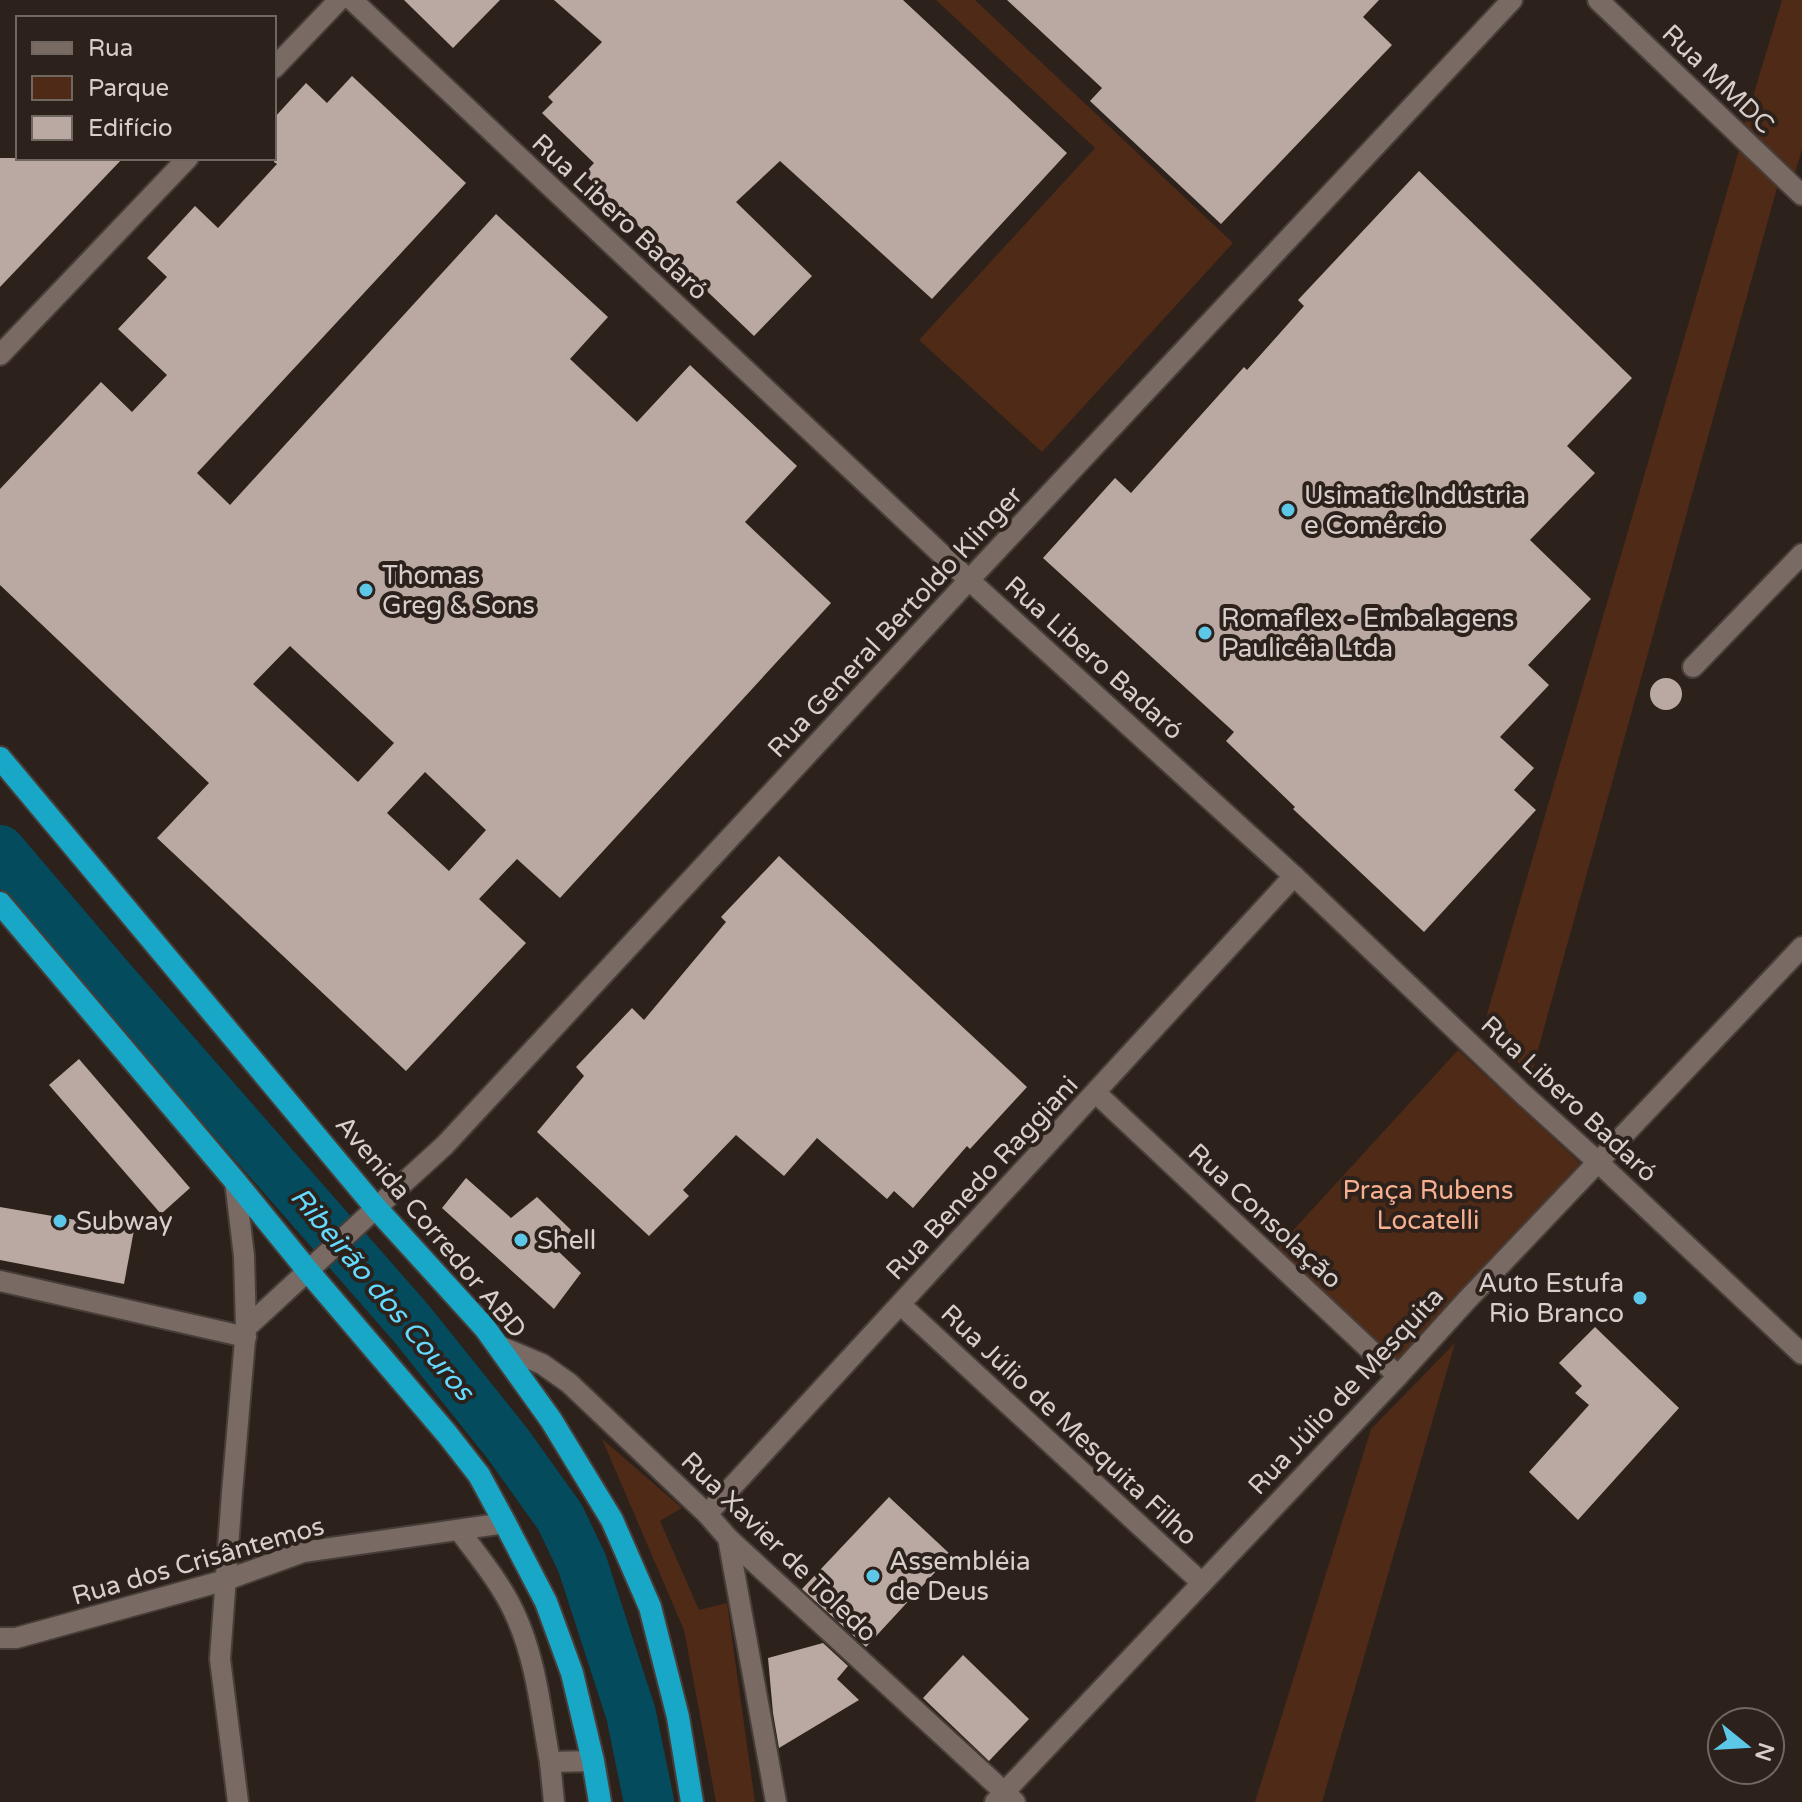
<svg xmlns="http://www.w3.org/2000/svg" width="1802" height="1802" font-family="'Varela Round',sans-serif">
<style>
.green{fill:#4e2a17}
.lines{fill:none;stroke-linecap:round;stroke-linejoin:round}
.river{stroke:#034b5d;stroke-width:50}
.building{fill:#b9a9a2;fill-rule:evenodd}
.minor-casing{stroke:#473e39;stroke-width:24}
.tertiary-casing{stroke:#473e39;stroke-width:24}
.trunk-casing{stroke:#473e39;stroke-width:26}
.minor{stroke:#796a64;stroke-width:20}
.tertiary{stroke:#796a64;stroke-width:20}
.trunk{stroke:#18a7c6;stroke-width:22}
.poi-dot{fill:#5dc7e8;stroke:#2d211c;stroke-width:3}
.labels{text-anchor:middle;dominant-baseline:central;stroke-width:8;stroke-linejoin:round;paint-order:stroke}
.street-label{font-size:26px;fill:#d7cfcb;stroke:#2d211c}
.poi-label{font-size:26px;fill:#d7cfcb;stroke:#2d211c;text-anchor:start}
.park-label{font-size:26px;fill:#f6b08f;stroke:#2d211c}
.water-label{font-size:28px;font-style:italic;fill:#64dafe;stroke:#2d211c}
</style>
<rect width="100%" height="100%" fill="#2d211c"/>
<g class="green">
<path d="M 936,0 L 975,0 L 1233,243 L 1042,452 L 919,340 L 1095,148 Z"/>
<path d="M 1782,0 L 1802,0 L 1802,149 L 1795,173 L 1744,126 Z"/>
<path d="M 1742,140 L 1780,177 L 1531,1075 L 1483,1028 Z"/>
<path d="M 1458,1050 L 1580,1163 L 1398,1361 L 1277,1248 Z"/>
<path d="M 1455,1343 L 1322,1802 L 1255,1802 L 1371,1429 Z"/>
<path d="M 602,1439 L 682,1508 L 660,1521 L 699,1610 L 727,1603 L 755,1802 L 716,1802 L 684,1630 Z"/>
</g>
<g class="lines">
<path class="river" d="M 0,850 L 109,978 L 411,1323 L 507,1443 L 560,1517 L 582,1563 L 631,1714 L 649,1802"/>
</g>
<g class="building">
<path d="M 404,0 L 500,0 L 453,48 Z"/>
<path d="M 554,0 L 903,0 L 1067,153 L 932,299 L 780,161 L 736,202 L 812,276 L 754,336 L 584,174 L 594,163 L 542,113 L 553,102 L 548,97 L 602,42 Z"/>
<path d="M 1007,0 L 1379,0 L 1363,17 L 1392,45 L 1221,224 L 1090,101 L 1102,88 Z"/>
<path d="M 352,76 L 466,183 L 197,473 L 230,505 L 496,214 L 608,317 L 570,359 L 637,422 L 690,365 L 797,466 L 745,522 L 831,603 L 560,898 L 517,859 L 479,899 L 526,943 L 406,1071 L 157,838 L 209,783 L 0,585 L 0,489 L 101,382 L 132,412 L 167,375 L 118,329 L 167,277 L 147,258 L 195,206 L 218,228 L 277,164 L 274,162 L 274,118 L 306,83 L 327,103 ZM 290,646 L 394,743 L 358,782 L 253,684 ZM 425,772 L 486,830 L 449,871 L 387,813 Z"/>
<path d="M 0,158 L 123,158 L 0,287 Z"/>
<path d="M 1419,171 L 1632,378 L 1567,446 L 1595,473 L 1530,540 L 1591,599 L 1528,665 L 1549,685 L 1500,737 L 1534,768 L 1514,790 L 1536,810 L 1424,932 L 1293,809 L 1295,807 L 1226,741 L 1234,732 L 1043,558 L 1115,478 L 1131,493 L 1244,367 L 1247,370 L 1304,306 L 1298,300 Z"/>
<circle cx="1666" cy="694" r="16"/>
<path d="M 779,856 L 1027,1087 L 970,1149 L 967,1146 L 913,1208 L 894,1191 L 887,1199 L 817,1138 L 784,1176 L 736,1135 L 683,1190 L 689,1196 L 649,1236 L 537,1132 L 584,1076 L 576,1067 L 632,1008 L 644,1020 L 726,922 L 721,917 Z"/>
<path d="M 79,1059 L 190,1188 L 161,1214 L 49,1085 Z"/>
<path d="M 466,1178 L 511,1218 L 537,1197 L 571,1230 L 558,1251 L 581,1273 L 554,1309 L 442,1208 Z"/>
<path d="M 0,1207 L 134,1230 L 124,1284 L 0,1260 Z"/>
<path d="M 1595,1327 L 1679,1408 L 1578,1520 L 1529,1472 L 1589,1405 L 1575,1393 L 1582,1386 L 1559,1363 Z"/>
<path d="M 889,1497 L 951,1555 L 866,1647 L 802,1589 Z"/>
<path d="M 823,1643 L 848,1666 L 837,1679 L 859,1700 L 779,1748 L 773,1713 L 768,1658 Z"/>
<path d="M 963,1655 L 1029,1719 L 989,1761 L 923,1698 Z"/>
</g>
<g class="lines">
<defs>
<g id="minor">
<path d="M 352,0 L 969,580 L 1294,876 L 1524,1095 L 1599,1163 L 1802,1354"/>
<path d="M 274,68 L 339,0"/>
<path d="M 0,355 L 188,158"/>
<path d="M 1693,667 L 1802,554"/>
<path d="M 1096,1093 L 1398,1376"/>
<path d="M 235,1181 L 244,1256 L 246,1328 L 232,1493 L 220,1659 L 238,1802"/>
<path d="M 0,1281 L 246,1337"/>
<path d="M 901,1305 L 1202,1583"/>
<path d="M 246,1328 L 376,1208"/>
<path d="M 497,1345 L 542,1364 L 569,1383 L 707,1514 L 728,1538 L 1015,1802"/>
<path d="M 707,1514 L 1294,876"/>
<path d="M 459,1530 C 478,1556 500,1582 514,1612 C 536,1658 541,1712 550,1762"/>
<path d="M 728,1538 L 776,1802"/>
<path d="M 0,1638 L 16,1638 L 226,1580 L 303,1552 L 505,1523"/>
<path d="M 554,1802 L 550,1762 L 593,1761"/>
</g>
<g id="tertiary">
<path d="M 1598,0 L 1802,195"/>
<path d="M 376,1208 L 445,1145 L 969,580 L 1512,0"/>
<path d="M 995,1802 L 1398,1376 L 1467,1300 L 1802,947"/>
</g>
<g id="trunk">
<path d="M 0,758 L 376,1208 L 485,1328 L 551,1420 L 612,1520 L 650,1607 L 678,1717 L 692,1802"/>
<path d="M 0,903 L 235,1181 L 308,1271 L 447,1434 L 479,1475 L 505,1523 L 546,1602 L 572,1673 L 593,1761 L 600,1802"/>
</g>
</defs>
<use href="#minor" class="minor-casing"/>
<use href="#tertiary" class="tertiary-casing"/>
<use href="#trunk" class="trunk-casing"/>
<use href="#minor" class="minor"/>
<use href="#tertiary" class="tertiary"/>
<use href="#trunk" class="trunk"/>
</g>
<g class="poi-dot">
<circle cx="1288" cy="510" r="8"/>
<circle cx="366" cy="590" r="8"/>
<circle cx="1205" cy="633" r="8"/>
<circle cx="60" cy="1221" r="8"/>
<circle cx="521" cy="1240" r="8"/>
<circle cx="1640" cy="1298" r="8"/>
<circle cx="873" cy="1576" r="8"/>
</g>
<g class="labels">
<g class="street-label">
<text transform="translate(1718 79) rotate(44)">Rua MMDC</text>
<text transform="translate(620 217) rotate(43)">Rua Libero Badaró</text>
<text transform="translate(895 622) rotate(-47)">Rua General Bertoldo Klinger</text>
<text transform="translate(1094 658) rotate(42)">Rua Libero Badaró</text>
<text transform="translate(1569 1099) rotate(43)">Rua Libero Badaró</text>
<text transform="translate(982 1178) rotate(-47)">Rua Benedo Raggiani</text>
<text transform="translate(1265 1216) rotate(43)">Rua Consolação</text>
<text transform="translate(431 1227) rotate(50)">Avenida Corredor ABD</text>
<text transform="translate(1346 1391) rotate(-47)">Rua Júlio de Mesquita</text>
<text transform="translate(1069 1425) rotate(43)">Rua Júlio de Mesquita Filho</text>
<text transform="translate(779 1547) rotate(44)">Rua Xavier de Toledo</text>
<text transform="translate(198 1561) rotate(-16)">Rua dos Crisântemos</text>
</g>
<g class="poi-label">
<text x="1304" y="495">Usimatic Indústria<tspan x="1304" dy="30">e Comércio</tspan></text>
<text x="382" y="575">Thomas<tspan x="382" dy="30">Greg &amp; Sons</tspan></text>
<text x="1221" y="618">Romaflex - Embalagens<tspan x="1221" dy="30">Paulicéia Ltda</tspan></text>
<text x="76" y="1221">Subway</text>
<text x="537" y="1240">Shell</text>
<text x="1624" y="1283" text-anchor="end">Auto Estufa<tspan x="1624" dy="30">Rio Branco</tspan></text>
<text x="889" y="1561">Assembléia<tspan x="889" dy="30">de Deus</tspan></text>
</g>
<g class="park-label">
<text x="1428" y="1190">Praça Rubens<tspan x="1428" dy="30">Locatelli</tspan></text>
</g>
<g class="water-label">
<text transform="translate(382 1294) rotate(50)">Ribeirão dos Couros</text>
</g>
</g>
<rect x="16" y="16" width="260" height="144" fill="#2d211c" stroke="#716762" stroke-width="2"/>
<rect x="32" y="42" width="40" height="12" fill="#796a64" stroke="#716762" stroke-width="2"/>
<text x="88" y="56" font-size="24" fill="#d7cfcb">Rua</text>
<rect x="32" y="76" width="40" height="24" fill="#4e2a17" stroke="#716762" stroke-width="2"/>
<text x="88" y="96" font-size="24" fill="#d7cfcb">Parque</text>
<rect x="32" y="116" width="40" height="24" fill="#b9a9a2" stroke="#716762" stroke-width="2"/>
<text x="88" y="136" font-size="24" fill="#d7cfcb">Edifício</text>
<g transform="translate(1746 1746) rotate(108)"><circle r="38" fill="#2d211c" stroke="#716762" stroke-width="2"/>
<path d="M0-6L14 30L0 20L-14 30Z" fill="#5dc7e8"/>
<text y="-12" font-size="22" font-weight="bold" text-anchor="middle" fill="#d7cfcb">N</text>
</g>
</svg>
